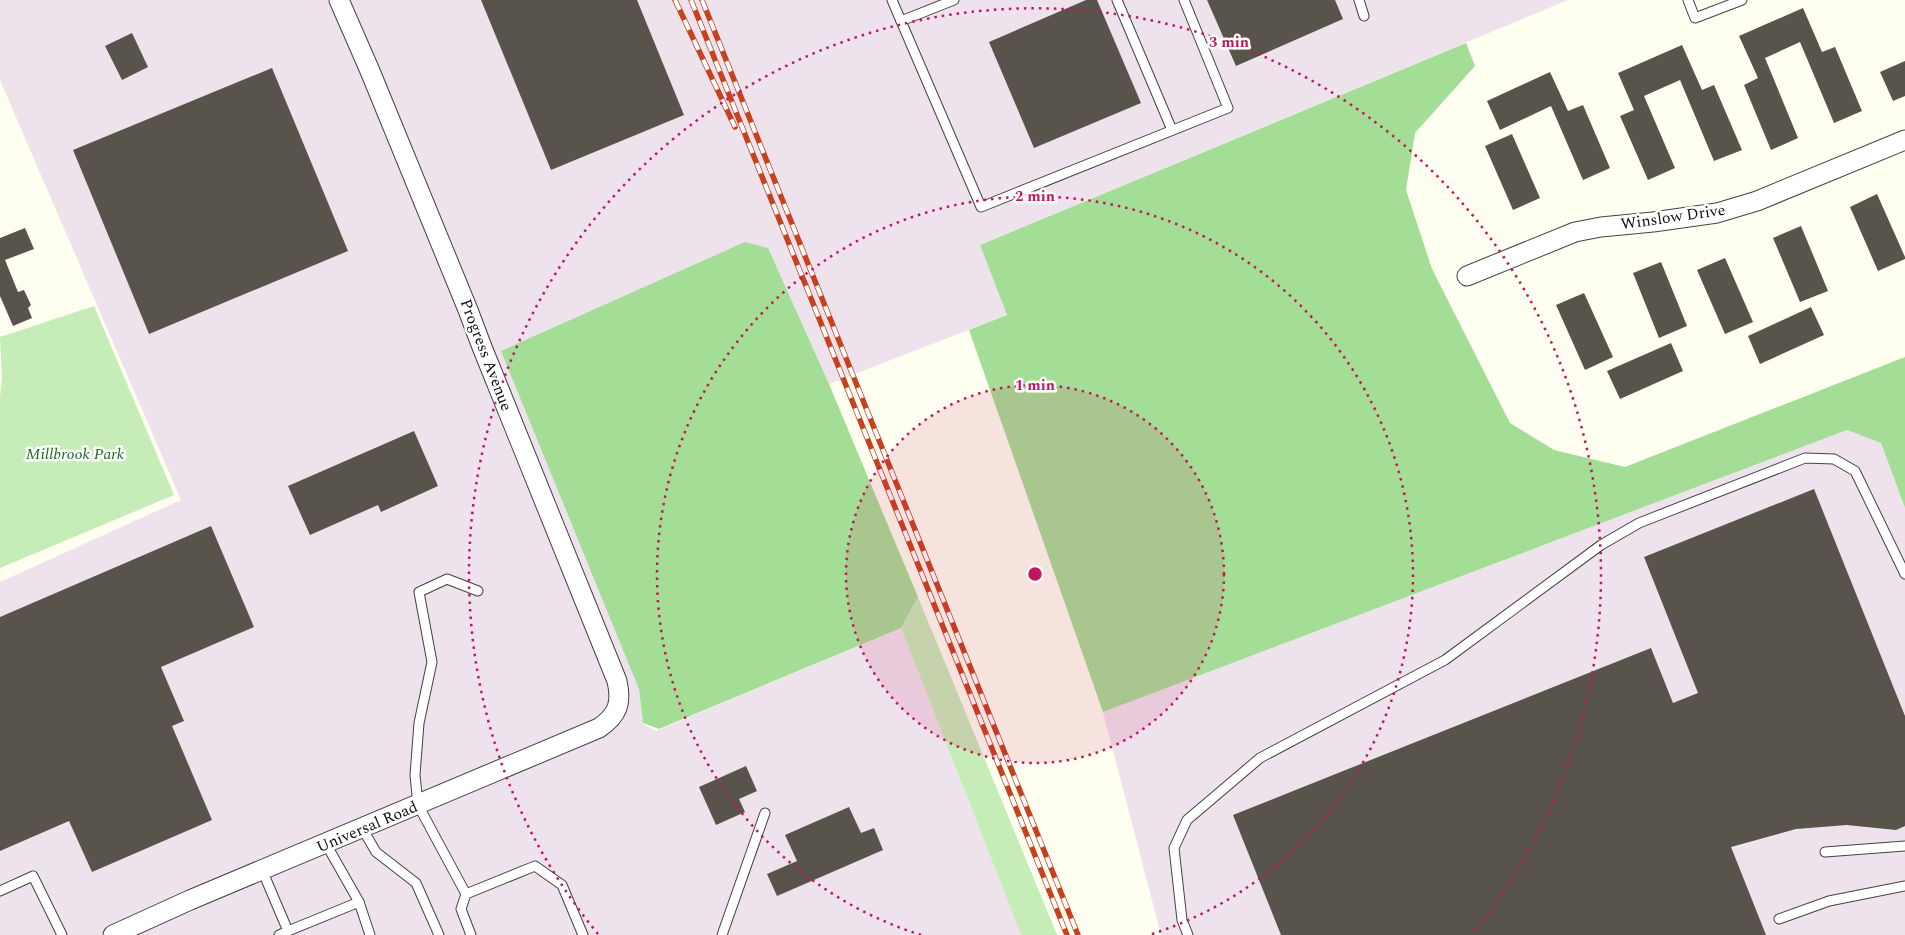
<svg xmlns="http://www.w3.org/2000/svg" width="1905" height="935" font-family="Spectral,serif">
<style>
.industrial{fill:#eee3ec}
.green{fill:#c6ecb8}
.forest{fill:#a4de96}
.building{fill:#58534b}
.lines{fill:none;stroke-linecap:round;stroke-linejoin:round}
.service-casing{stroke:#424242;stroke-width:11}
.minor-casing{stroke:#424242;stroke-width:21}
.service{stroke:#fff;stroke-width:9}
.minor{stroke:#fff;stroke-width:19}
.rail-casing{stroke:#c7411f;stroke-width:5.5}
.rail{stroke:#fff;stroke-width:4;stroke-dasharray:11;stroke-linecap:butt}
.ring{fill:none;stroke:#c2185b;stroke-width:2.5;stroke-dasharray:2.5 5}
.labels{text-anchor:middle;dominant-baseline:central;stroke-width:5;stroke-linejoin:round;paint-order:stroke}
.street-label{font-size:16px;fill:#0f0f0f;stroke:#fff}
.park-label{font-size:16px;font-style:italic;fill:#1b6b1e;stroke:#fff}
.centre{fill:#c2185b;stroke:#fff;stroke-width:2.5}
.ring-label{font-size:15px;text-anchor:middle;font-weight:bold;fill:#c2185b;stroke:#fff;stroke-width:5;stroke-linejoin:round;paint-order:stroke}
</style>
<rect width="100%" height="100%" fill="#fefff1"/>
<g class="industrial">
<path d="M 0,0 L 1568,0 L 980,245 L 1007,315 L 829,384 L 768,249 L 639,689 L 643,724 L 656,731 L 901,628 L 1021,935 L 0,935 L 0,582 L 181,500 L 0,80 Z"/>
<path d="M 1847,430 L 1881,443 L 1905,508 L 1905,935 L 1161,935 L 1103,712 Z"/>
</g>
<g class="green">
<path d="M 94,306 L 174,495 L 0,568 L 0,398 L 2,378 L 0,337 Z"/>
<path d="M 918,597 L 1057,935 L 1021,935 L 901,628 Z"/>
</g>
<g class="forest">
<path d="M 1466,43 L 1475,66 L 1415,133 L 1406,190 L 1432,269 L 1510,423 L 1554,450 L 1625,467 L 1905,357 L 1905,508 L 1881,443 L 1847,430 L 1103,712 L 969,330 L 1007,315 L 980,245 Z"/>
<path d="M 745,242 L 768,248 L 829,384 L 918,597 L 901,628 L 659,729 L 643,723 L 639,689 L 501,351 Z"/>
</g>
<g class="building">
<path d="M 481,0 L 637,0 L 684,115 L 551,170 Z"/>
<path d="M 1086,0 L 1097,0 L 1141,103 L 1034,148 L 989,42 Z"/>
<path d="M 1207,0 L 1335,0 L 1343,19 L 1236,66 Z"/>
<path d="M 1803,8 L 1822,52 L 1835,47 L 1862,111 L 1834,123 L 1800,42 L 1765,58 L 1798,138 L 1771,150 L 1744,85 L 1758,78 L 1739,36 Z"/>
<path d="M 132,33 L 148,67 L 122,80 L 105,46 Z"/>
<path d="M 1682,45 L 1702,90 L 1714,85 L 1742,150 L 1714,161 L 1680,80 L 1644,96 L 1675,168 L 1648,180 L 1620,116 L 1634,110 L 1618,73 Z"/>
<path d="M 1905,61 L 1905,96 L 1893,101 L 1880,72 Z"/>
<path d="M 272,68 L 348,251 L 149,334 L 73,150 Z"/>
<path d="M 1550,72 L 1568,111 L 1583,105 L 1610,168 L 1583,180 L 1551,106 L 1500,130 L 1487,101 Z"/>
<path d="M 1512,134 L 1540,198 L 1513,210 L 1485,146 Z"/>
<path d="M 1877,194 L 1905,257 L 1905,259 L 1878,271 L 1850,207 Z"/>
<path d="M 1801,226 L 1828,291 L 1800,302 L 1773,238 Z"/>
<path d="M 25,228 L 34,249 L 5,260 L 18,292 L 24,290 L 31,305 L 28,308 L 32,318 L 13,326 L 0,296 L 0,238 Z"/>
<path d="M 1725,258 L 1753,322 L 1725,334 L 1697,270 Z"/>
<path d="M 1661,262 L 1687,326 L 1659,338 L 1633,273 Z"/>
<path d="M 1584,293 L 1613,357 L 1585,370 L 1556,305 Z"/>
<path d="M 1811,307 L 1824,335 L 1760,364 L 1748,336 Z"/>
<path d="M 1671,343 L 1683,371 L 1620,399 L 1607,371 Z"/>
<path d="M 414,431 L 438,486 L 381,512 L 378,505 L 310,535 L 288,486 Z"/>
<path d="M 1814,489 L 1905,716 L 1905,826 L 1896,830 L 1847,825 L 1796,829 L 1731,847 L 1766,935 L 1281,935 L 1233,815 L 1651,648 L 1673,703 L 1698,693 L 1644,557 Z"/>
<path d="M 211,526 L 254,627 L 161,667 L 184,721 L 172,726 L 212,820 L 92,872 L 69,821 L 0,851 L 0,617 Z"/>
<path d="M 746,766 L 757,791 L 739,799 L 745,812 L 716,825 L 699,787 Z"/>
<path d="M 849,807 L 861,833 L 874,828 L 883,850 L 777,896 L 767,874 L 797,861 L 785,835 Z"/>
</g>
<g class="lines">
<defs>
<g id="service">
<path d="M 892,0 L 901,21"/>
<path d="M 954,0 L 901,21 L 981,207 L 1228,108 L 1184,0"/>
<path d="M 1117,0 L 1172,130"/>
<path d="M 1359,0 L 1364,16"/>
<path d="M 1688,0 L 1695,18 L 1742,0"/>
<path d="M 362,828 L 376,852 L 416,883 L 439,935"/>
<path d="M 326,844 L 359,902 L 370,935"/>
<path d="M 1825,852 L 1905,846"/>
<path d="M 262,870 L 288,931 L 279,935"/>
<path d="M 0,891 L 33,876 L 62,935"/>
<path d="M 466,894 L 418,805 L 415,775 L 419,723 L 432,662 L 419,592 L 447,579 L 478,591"/>
<path d="M 1779,919 L 1829,901 L 1905,886"/>
<path d="M 288,931 L 359,902"/>
<path d="M 471,935 L 461,909 L 466,894 L 535,866 L 562,885 L 583,935"/>
<path d="M 722,935 L 765,813"/>
<path d="M 1188,935 L 1182,920 L 1174,848 L 1187,820 L 1260,758 L 1445,660 L 1601,545 L 1639,523 L 1805,458 L 1834,459 L 1855,471 L 1905,574"/>
</g>
<g id="minor">
<path d="M 1467,276 L 1575,232 L 1601,227 L 1653,222 L 1717,213 L 1757,201 L 1905,140"/>
<path d="M 113,935 L 190,900 L 599,728 C 618,715 622,703 617,681 L 482,347 L 468,310 L 370,71 L 339,0"/>
</g>
</defs>
<use href="#service" class="service-casing"/>
<use href="#minor" class="minor-casing"/>
<use href="#service" class="service"/>
<use href="#minor" class="minor"/>
<defs>
<g id="rail">
<path d="M 675,0 L 735,127"/>
<path d="M 691,0 L 1067,935"/>
<path d="M 702,0 L 1078,935"/>
</g>
</defs>
<use href="#rail" class="rail-casing"/>
<use href="#rail" class="rail"/>
</g>
<circle cx="1035" cy="574" r="189" fill="#c2185b" fill-opacity=".12"/>
<g class="ring">
<circle cx="1035" cy="574" r="189"/>
<path d="M921 935A378 378 0 1 1 1149 935"/>
<path d="M598 934A566 566 0 1 1 1472 934"/>
</g>
<g class="labels">
<g class="street-label">
<text transform="translate(1673 217) rotate(-8)">Winslow Drive</text>
<text transform="translate(486 355) rotate(69)">Progress Avenue</text>
<text transform="translate(367 827) rotate(-23)">Universal Road</text>
</g>
<g class="park-label">
<text x="75" y="454">Millbrook Park</text>
</g>
</g>
<circle cx="1035" cy="574" r="8" class="centre"/>
<g class="ring-label">
<text x="1229" y="47">3 min</text>
<text x="1035" y="201">2 min</text>
<text x="1035" y="390">1 min</text>
</g>
</svg>
